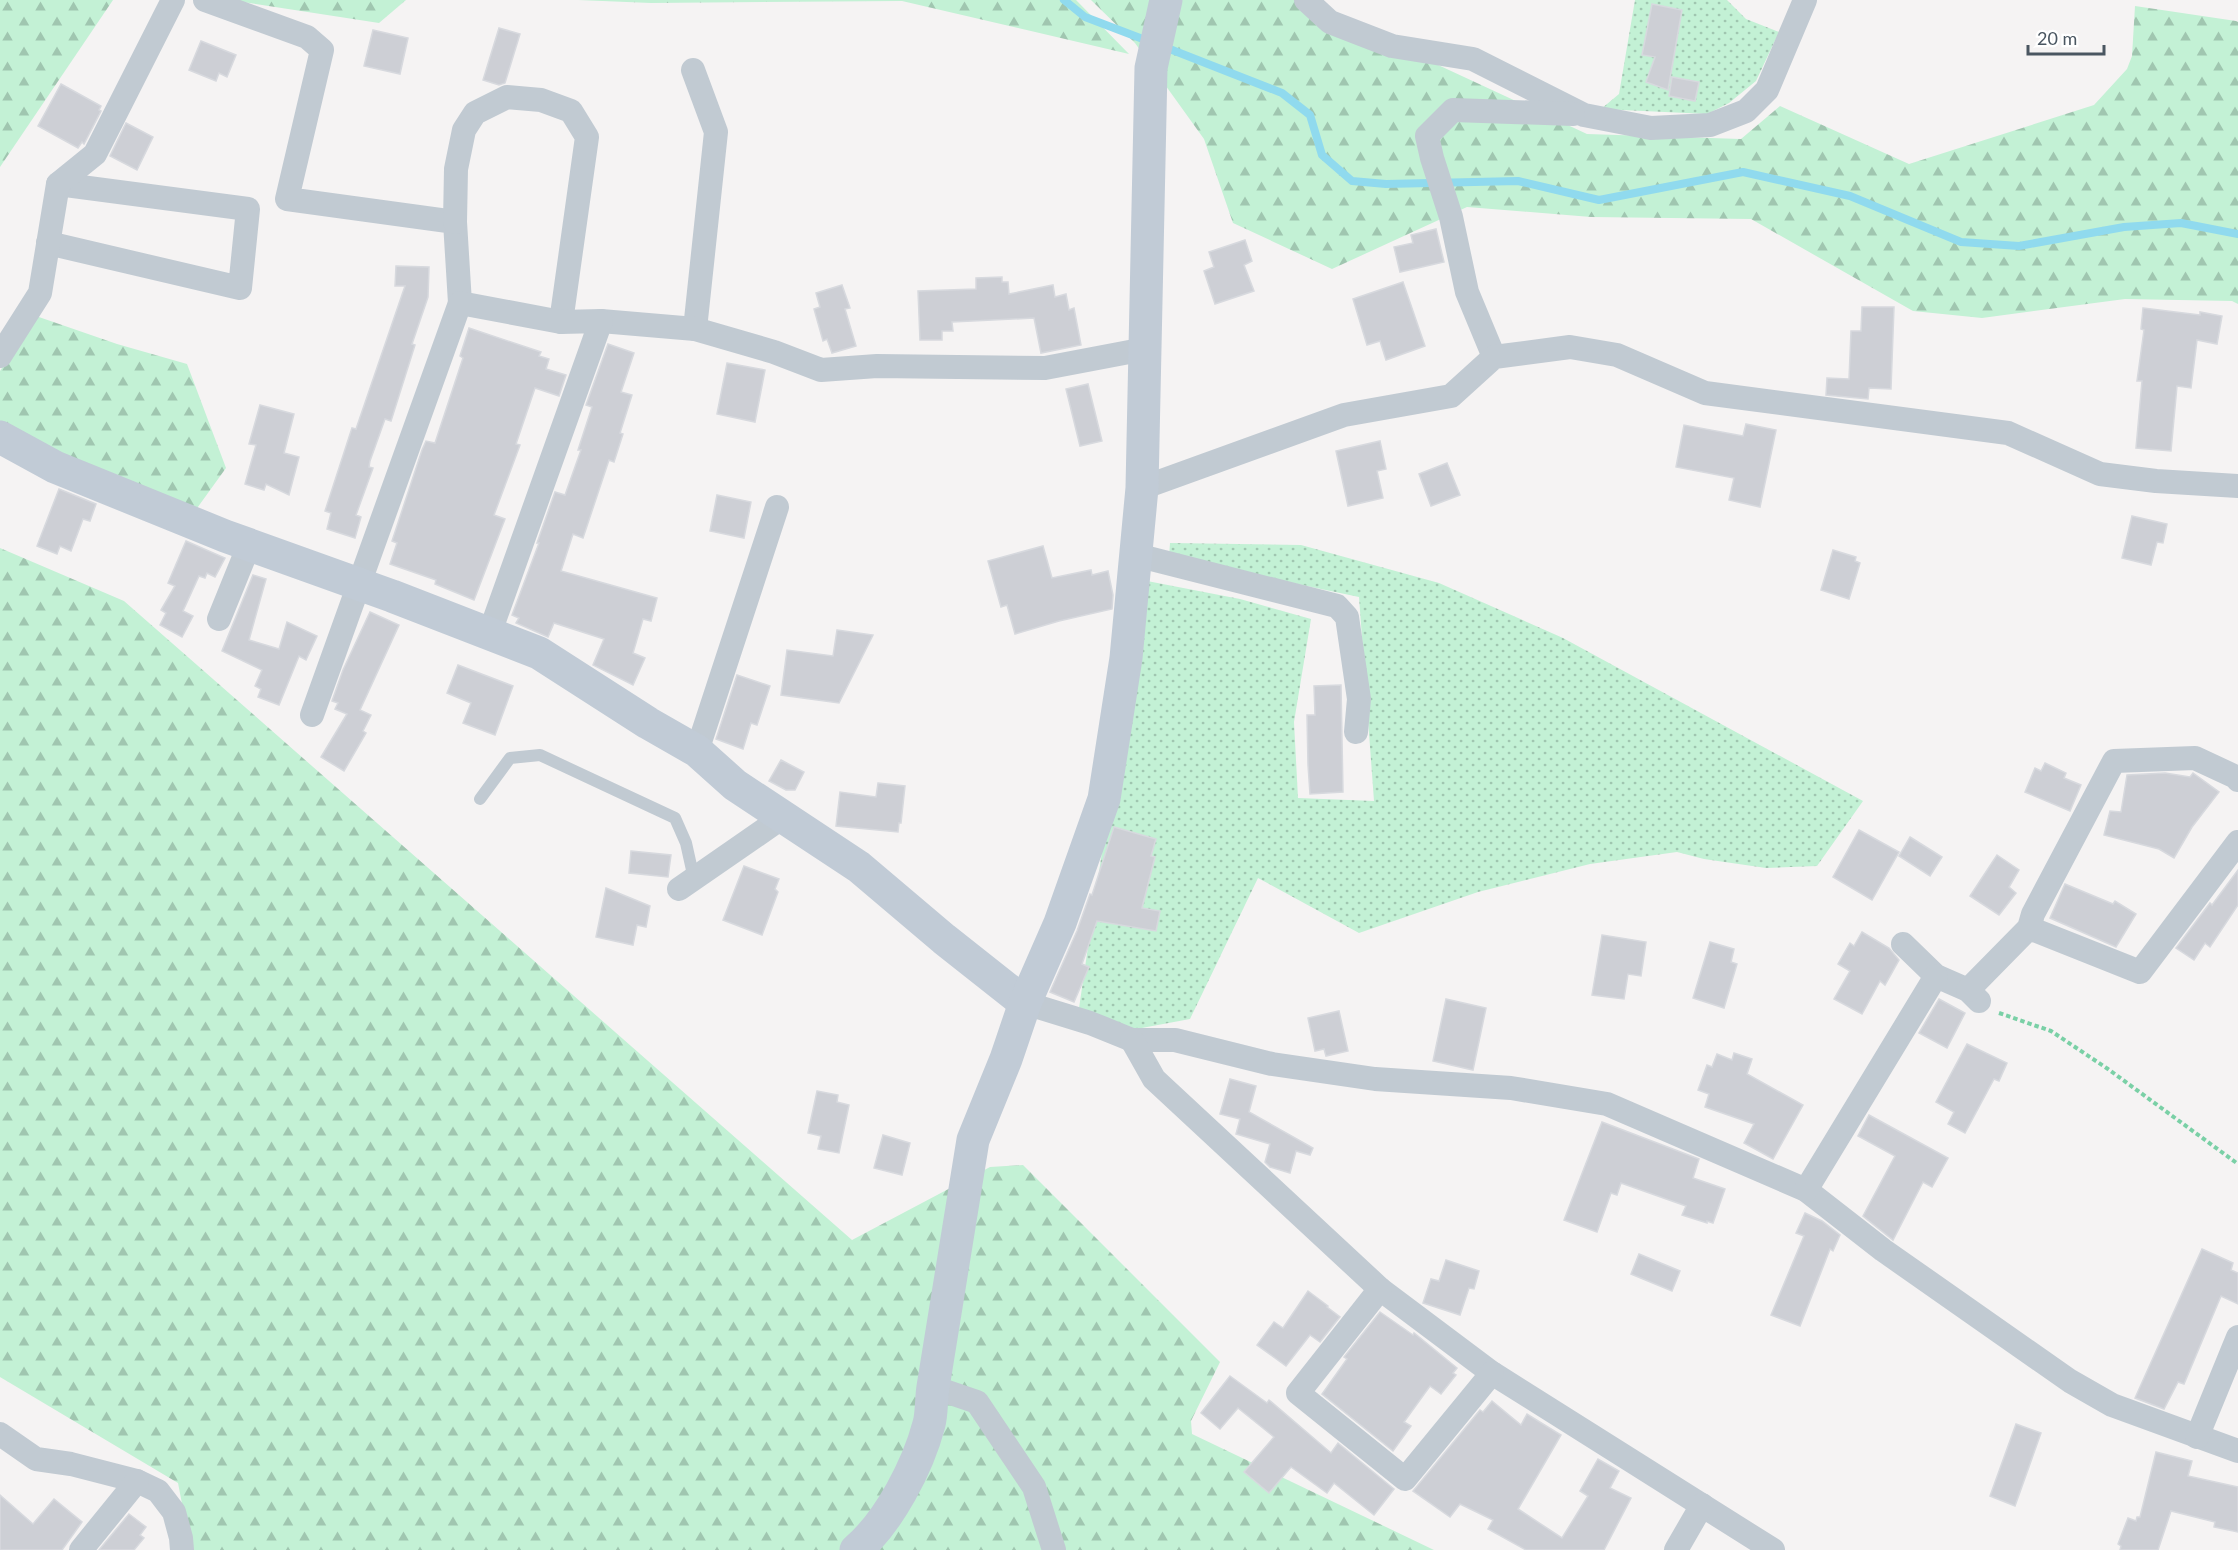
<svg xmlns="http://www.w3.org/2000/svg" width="2238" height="1550" font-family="Lato,sans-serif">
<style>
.grass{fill:url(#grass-dots)}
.forest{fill:url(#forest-firs)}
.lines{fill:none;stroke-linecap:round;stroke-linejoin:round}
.stream{stroke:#90daee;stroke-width:8}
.building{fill:#cdcfd5;stroke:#d7d9de;stroke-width:1.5}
.path{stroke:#7ad0a6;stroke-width:4;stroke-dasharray:4.5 3;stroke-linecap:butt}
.lane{stroke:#c1cad2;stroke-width:12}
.street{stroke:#c1cad2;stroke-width:24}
.secondary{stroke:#c1cbd6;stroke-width:33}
</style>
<defs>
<pattern id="grass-dots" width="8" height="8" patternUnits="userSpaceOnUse" patternTransform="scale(1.5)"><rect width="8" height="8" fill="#c3f1d5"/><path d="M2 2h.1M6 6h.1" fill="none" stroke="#a0c6b0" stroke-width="1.8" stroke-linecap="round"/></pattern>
<pattern id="forest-firs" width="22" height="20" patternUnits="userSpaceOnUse" patternTransform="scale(1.5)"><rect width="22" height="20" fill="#c3f1d5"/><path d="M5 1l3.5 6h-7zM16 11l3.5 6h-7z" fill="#a0c6b0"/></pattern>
</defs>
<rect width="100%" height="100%" fill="#f5f3f3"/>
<g class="grass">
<path d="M 1635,0 L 1727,0 L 1746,19 L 1779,32 L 1756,81 L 1729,103 L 1707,114 L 1601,109 L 1619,94 Z"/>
<path d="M 1170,543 L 1301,545 L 1439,583 L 1563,638 L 1863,801 L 1817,866 L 1766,868 L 1704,859 L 1677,852 L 1590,864 L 1478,892 L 1359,933 L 1258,878 L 1190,1019 L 1131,1030 L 1078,1015 L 1142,580 L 1240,599 L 1311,619 L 1294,722 L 1298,798 L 1374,801 L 1359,597 L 1169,557 Z"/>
</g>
<g class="forest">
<path d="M 0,0 L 113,0 L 0,167 Z"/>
<path d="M 230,0 L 406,0 L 379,23 Z"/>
<path d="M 578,0 L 1076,0 L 1129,54 L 902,1 L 651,3 Z"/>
<path d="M 1091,0 L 1298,0 L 1587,134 L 1741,139 L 1780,106 L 1909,164 L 2094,105 L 2127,69 L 2132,56 L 2135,6 L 2236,21 L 2238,22 L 2238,304 L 2232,301 L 2125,299 L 1982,318 L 1913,311 L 1751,219 L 1591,217 L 1467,207 L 1332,269 L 1233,223 L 1204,139 L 1135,43 Z"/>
<path d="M 36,316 L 117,344 L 187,364 L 226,468 L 195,511 L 0,428 L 0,371 Z"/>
<path d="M 0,548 L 124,601 L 852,1240 L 990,1167 L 1023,1165 L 1220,1362 L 1191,1421 L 1192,1434 L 1434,1550 L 191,1550 L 178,1483 L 0,1377 Z"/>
</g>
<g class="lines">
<g class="stream">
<path d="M 1064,0 L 1085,17 L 1148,41"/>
<path d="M 1162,46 L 1282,93 L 1310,115 L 1322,155 L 1352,181 L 1386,184 L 1518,181 L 1599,200 L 1743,172 L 1850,196 L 1961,242 L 2019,246 L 2124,227 L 2181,223 L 2238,234"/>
</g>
</g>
<g class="building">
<path d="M 1652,4 L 1682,10 L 1668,90 L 1646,82 L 1655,57 L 1642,55 Z"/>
<path d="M 499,28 L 520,34 L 505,83 L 499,85 L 483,80 Z"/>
<path d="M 373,30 L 408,38 L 400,74 L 364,66 Z"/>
<path d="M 201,41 L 236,55 L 227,77 L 219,73 L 216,81 L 189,70 Z"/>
<path d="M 1672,77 L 1699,82 L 1695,101 L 1669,96 Z"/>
<path d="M 61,84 L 101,106 L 99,110 L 101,111 L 84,144 L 82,142 L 78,148 L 38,126 Z"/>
<path d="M 126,123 L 153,137 L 137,170 L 110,156 Z"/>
<path d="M 1436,229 L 1444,262 L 1400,272 L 1394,247 L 1413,243 L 1411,235 Z"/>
<path d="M 1245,240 L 1252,261 L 1244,265 L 1254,291 L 1215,304 L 1204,271 L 1214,267 L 1209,252 Z"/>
<path d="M 396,266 L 429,267 L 428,297 L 412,344 L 415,345 L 391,421 L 385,419 L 370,461 L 369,467 L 373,468 L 356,515 L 361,517 L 355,538 L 327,529 L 331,513 L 325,511 L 352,428 L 356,429 L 405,286 L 395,286 Z"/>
<path d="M 1002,277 L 1002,282 L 1008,282 L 1009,294 L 1053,285 L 1055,297 L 1066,294 L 1069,310 L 1074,308 L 1081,345 L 1041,353 L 1034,318 L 952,322 L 953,331 L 942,331 L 942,340 L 920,340 L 918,291 L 976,289 L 976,278 Z"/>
<path d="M 1403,282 L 1425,346 L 1386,360 L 1380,341 L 1367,345 L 1353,299 Z"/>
<path d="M 842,285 L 850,308 L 845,309 L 856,346 L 832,353 L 827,339 L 823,341 L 814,309 L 820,307 L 816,293 Z"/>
<path d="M 1862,307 L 1894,307 L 1891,389 L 1869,388 L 1868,399 L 1826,395 L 1827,378 L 1849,379 L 1851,331 L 1861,331 Z"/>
<path d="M 2143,308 L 2200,315 L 2200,312 L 2222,316 L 2217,344 L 2197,340 L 2191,388 L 2177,386 L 2171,451 L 2136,448 L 2142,381 L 2137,381 L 2144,330 L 2141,329 Z"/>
<path d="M 469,328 L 541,352 L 539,356 L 549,359 L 546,369 L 566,375 L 559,396 L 535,388 L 516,444 L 520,445 L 494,515 L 505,519 L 474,600 L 435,584 L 436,580 L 390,564 L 397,543 L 392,541 L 422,450 L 426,441 L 435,443 L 463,358 L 460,356 Z"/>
<path d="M 608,344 L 634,353 L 621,392 L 632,395 L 620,433 L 623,434 L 614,462 L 609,460 L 583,538 L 573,534 L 561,571 L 657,598 L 651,621 L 643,619 L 633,653 L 645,658 L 633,685 L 593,665 L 604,639 L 554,623 L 548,637 L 516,623 L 519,618 L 512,615 L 539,543 L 537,543 L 555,492 L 565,495 L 581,450 L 578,450 L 592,407 L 586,405 Z"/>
<path d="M 727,363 L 765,370 L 755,422 L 717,414 Z"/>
<path d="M 1088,384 L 1102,441 L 1080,446 L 1066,389 Z"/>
<path d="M 260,405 L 294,414 L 284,453 L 299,457 L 289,495 L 266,484 L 264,490 L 245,484 L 256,445 L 249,444 Z"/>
<path d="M 1746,424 L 1776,430 L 1760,507 L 1729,500 L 1734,478 L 1676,467 L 1684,425 L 1743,436 Z"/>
<path d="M 1380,441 L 1386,469 L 1377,471 L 1383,498 L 1348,506 L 1336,451 Z"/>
<path d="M 1447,463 L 1460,495 L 1431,506 L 1419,474 Z"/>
<path d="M 59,489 L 96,504 L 90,521 L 83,519 L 71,551 L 60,546 L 57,554 L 37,546 Z"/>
<path d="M 717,495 L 751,502 L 744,538 L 710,531 Z"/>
<path d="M 2132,516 L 2167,524 L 2163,543 L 2157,542 L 2151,565 L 2122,558 Z"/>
<path d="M 186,541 L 225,558 L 215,577 L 207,573 L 205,578 L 199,576 L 183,611 L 193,616 L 182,637 L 160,625 L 166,613 L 161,610 L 175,586 L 168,583 Z"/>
<path d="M 1043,546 L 1052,578 L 1091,570 L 1092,575 L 1108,571 L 1113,595 L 1112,609 L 1059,621 L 1015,634 L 1007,605 L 1001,607 L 988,561 Z"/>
<path d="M 1833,550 L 1856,557 L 1855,561 L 1860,563 L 1849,599 L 1821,590 Z"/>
<path d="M 253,575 L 266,579 L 249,640 L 279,649 L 287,622 L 317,636 L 306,660 L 299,656 L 279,705 L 258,697 L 261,689 L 255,686 L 262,670 L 222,651 Z"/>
<path d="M 370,612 L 399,625 L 360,710 L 371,715 L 363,731 L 366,733 L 344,771 L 321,757 L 347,714 L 335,709 L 338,703 L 332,701 L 343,670 Z"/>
<path d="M 837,630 L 873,635 L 839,703 L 781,695 L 787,650 L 833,656 Z"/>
<path d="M 458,665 L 513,686 L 495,735 L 463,723 L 471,703 L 447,693 Z"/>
<path d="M 737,675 L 770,686 L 757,725 L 751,723 L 743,749 L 716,739 Z"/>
<path d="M 1341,685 L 1343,792 L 1310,794 L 1308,765 L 1307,715 L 1315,715 L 1314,686 Z"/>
<path d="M 781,760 L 804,772 L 795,790 L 786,790 L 769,781 Z"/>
<path d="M 2045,763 L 2066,773 L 2064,778 L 2081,785 L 2070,811 L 2025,792 L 2035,768 L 2041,771 Z"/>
<path d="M 2165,773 L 2190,777 L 2193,773 L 2219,792 L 2192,827 L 2174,858 L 2159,849 L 2104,835 L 2110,811 L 2121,812 L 2127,775 Z"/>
<path d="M 878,783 L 905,786 L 901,823 L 899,823 L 898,832 L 836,826 L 840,792 L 876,797 Z"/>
<path d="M 1114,827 L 1156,839 L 1151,856 L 1155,857 L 1142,908 L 1160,911 L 1156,931 L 1097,921 L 1082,964 L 1089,967 L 1074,1002 L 1050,992 L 1077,931 L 1090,894 L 1092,895 Z"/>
<path d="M 1859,830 L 1899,852 L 1872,900 L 1833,877 Z"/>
<path d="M 1910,837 L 1942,857 L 1930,876 L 1899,856 Z"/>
<path d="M 631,851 L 671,855 L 668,877 L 629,873 Z"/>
<path d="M 1997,855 L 2019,870 L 2009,887 L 2016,893 L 1999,915 L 1970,896 Z"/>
<path d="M 744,866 L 779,879 L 775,889 L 778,892 L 762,935 L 723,920 Z"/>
<path d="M 2238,870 L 2238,905 L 2210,947 L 2205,943 L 2194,960 L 2176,948 L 2210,903 L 2212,905 Z"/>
<path d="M 2065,884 L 2113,904 L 2115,901 L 2136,914 L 2116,947 L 2050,918 Z"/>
<path d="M 606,888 L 650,906 L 646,927 L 637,925 L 633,945 L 596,937 Z"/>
<path d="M 1862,932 L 1889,948 L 1899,960 L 1885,985 L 1880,981 L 1862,1014 L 1834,999 L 1850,971 L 1838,964 L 1850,943 L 1854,946 Z"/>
<path d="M 1602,935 L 1646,942 L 1641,976 L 1628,974 L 1624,999 L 1592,995 Z"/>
<path d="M 1710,942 L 1734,949 L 1731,962 L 1737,964 L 1724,1008 L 1693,998 Z"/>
<path d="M 1446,999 L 1486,1008 L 1473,1070 L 1433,1061 Z"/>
<path d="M 1939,999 L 1965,1013 L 1947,1048 L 1919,1033 Z"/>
<path d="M 1339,1011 L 1348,1051 L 1326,1056 L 1324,1049 L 1315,1051 L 1308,1018 Z"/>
<path d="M 1967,1044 L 2007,1063 L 1999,1081 L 1994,1079 L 1965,1133 L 1948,1124 L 1954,1112 L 1936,1102 Z"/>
<path d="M 1734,1053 L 1752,1059 L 1747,1074 L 1803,1105 L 1773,1159 L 1744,1143 L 1754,1124 L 1705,1107 L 1709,1094 L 1698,1090 L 1707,1065 L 1712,1067 L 1717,1054 L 1732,1060 Z"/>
<path d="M 1230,1079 L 1256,1086 L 1249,1112 L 1313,1148 L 1310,1155 L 1296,1151 L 1290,1173 L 1270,1167 L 1265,1162 L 1270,1144 L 1236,1134 L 1240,1119 L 1220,1114 Z"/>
<path d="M 817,1091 L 838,1095 L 837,1102 L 849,1105 L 839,1153 L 818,1149 L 821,1136 L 808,1133 Z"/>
<path d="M 1869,1115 L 1948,1158 L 1932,1187 L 1923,1182 L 1893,1240 L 1863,1216 L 1895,1156 L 1858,1136 Z"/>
<path d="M 1602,1122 L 1699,1159 L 1693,1178 L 1725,1189 L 1713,1223 L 1707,1221 L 1707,1223 L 1682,1215 L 1686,1206 L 1621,1183 L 1617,1195 L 1611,1193 L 1597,1232 L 1564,1220 Z"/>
<path d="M 883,1135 L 910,1143 L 902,1175 L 874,1168 Z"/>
<path d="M 1805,1213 L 1822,1221 L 1840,1235 L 1833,1251 L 1830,1249 L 1800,1326 L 1771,1315 L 1804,1236 L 1796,1233 Z"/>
<path d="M 2202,1249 L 2233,1263 L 2231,1270 L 2238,1273 L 2238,1304 L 2221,1296 L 2184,1384 L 2178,1382 L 2164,1409 L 2135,1398 Z"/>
<path d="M 1639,1254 L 1680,1271 L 1672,1291 L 1631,1274 Z"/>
<path d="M 1446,1260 L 1479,1271 L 1474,1289 L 1469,1288 L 1460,1315 L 1423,1303 L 1431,1279 L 1439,1281 Z"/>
<path d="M 1308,1291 L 1328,1306 L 1327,1307 L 1340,1317 L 1320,1342 L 1310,1335 L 1286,1366 L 1257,1345 L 1274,1322 L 1283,1328 Z"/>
<path d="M 1380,1312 L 1413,1335 L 1414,1333 L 1457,1368 L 1453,1373 L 1456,1375 L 1441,1394 L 1430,1386 L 1404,1422 L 1411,1426 L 1393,1451 L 1322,1394 L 1347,1359 L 1344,1357 Z"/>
<path d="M 1230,1376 L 1267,1403 L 1269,1400 L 1331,1453 L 1338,1443 L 1394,1489 L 1374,1515 L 1334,1483 L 1327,1493 L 1291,1467 L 1269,1493 L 1244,1472 L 1274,1437 L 1238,1408 L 1220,1429 L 1201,1413 Z"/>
<path d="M 1492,1401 L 1521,1425 L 1527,1414 L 1561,1435 L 1518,1509 L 1562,1538 L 1588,1496 L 1580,1491 L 1598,1459 L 1619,1471 L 1610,1488 L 1631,1498 L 1604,1550 L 1526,1550 L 1488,1529 L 1493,1520 L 1460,1504 L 1450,1517 L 1413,1491 L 1480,1410 L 1483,1412 Z"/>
<path d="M 2016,1424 L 2041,1433 L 2015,1506 L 1990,1496 Z"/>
<path d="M 2156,1452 L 2192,1461 L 2188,1476 L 2238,1487 L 2238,1532 L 2214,1527 L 2215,1522 L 2171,1511 L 2158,1550 L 2120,1550 L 2121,1546 L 2118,1544 L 2128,1518 L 2136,1521 L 2137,1517 L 2140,1517 Z"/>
<path d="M 0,1495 L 33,1524 L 54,1499 L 82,1522 L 62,1550 L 0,1550 Z"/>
<path d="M 129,1514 L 146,1527 L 140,1535 L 144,1538 L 134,1550 L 99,1550 Z"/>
</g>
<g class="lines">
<path class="path" d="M 1999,1013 L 2051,1031 L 2108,1069 L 2238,1164"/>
<path class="lane" d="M 480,799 L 510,758 L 540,755 L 675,818 L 686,843 L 694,879"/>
<g class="street">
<path d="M 205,0 L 307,37 L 322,50 L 287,199 L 455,222 L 460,303"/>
<path d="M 1306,0 L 1330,22 L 1392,46 L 1473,59 L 1584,115 L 1651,128 L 1710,125 L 1746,111 L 1767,90 L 1805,0"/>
<path d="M 693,70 L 716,132 L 695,329"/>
<path d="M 455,222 L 456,169 L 464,130 L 475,113 L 507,97 L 541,100 L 571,111 L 587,137 L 561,322"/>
<path d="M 48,243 L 240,288 L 248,209 L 58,184"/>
<path d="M 601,321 L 695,329 L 774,352 L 821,370 L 877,366 L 1045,368 L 1145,349"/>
<path d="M 0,356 L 40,293 L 58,184 L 95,154 L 173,0"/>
<path d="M 1494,357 L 1467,292 L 1451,217 L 1432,158 L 1427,136 L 1453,110 L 1573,114"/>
<path d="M 1142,488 L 1344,415 L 1451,396 L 1494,357 L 1570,347 L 1617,355 L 1705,393 L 2008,433 L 2100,474 L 2156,481 L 2238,486"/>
<path d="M 1136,555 L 1337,606 L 1347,617 L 1359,699 L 1356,732"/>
<path d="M 219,619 L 249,545"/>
<path d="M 312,715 L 460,303 L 561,322 L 601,321 L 489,635"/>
<path d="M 697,751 L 777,507"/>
<path d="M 679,889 L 783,817"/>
<path d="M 2029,928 L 2140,972 L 2238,842"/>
<path d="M 1903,944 L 1936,976 L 1968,990 L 1979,1001"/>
<path d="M 1968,990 L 2029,928 L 2033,914 L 2114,761 L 2195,758 L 2236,777 L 2238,780"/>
<path d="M 1025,1003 L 1090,1023 L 1132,1040 L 1175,1040 L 1272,1064 L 1375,1079 L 1511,1088 L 1607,1104 L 1806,1190 L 1883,1250 L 2070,1381 L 2112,1405 L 2238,1451"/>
<path d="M 1132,1040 L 1154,1079 L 1380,1289 L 1492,1373 L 1773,1550"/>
<path d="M 1806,1190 L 1936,976"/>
<path d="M 1380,1289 L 1298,1393 L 1405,1479 L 1492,1373"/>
<path d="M 933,1387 L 977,1402 L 1034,1487 L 1054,1550"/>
<path d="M 0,1434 L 36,1459 L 71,1464 L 137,1481 L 158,1491 L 174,1512 L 181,1538 L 182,1550"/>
<path d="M 2197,1437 L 2238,1337"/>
<path d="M 81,1550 L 137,1481"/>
<path d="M 1676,1550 L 1702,1505"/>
</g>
<g class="secondary">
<path d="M 0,437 L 55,467 L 225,536 L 392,596 L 539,653 L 648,723 L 697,751 L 735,785 L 859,867 L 944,939 L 1025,1003"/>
<path d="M 856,1550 C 889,1522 918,1466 929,1424 C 932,1413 931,1399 933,1387 L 973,1140 L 1006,1059 L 1025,1003 L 1060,923 L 1104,799 L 1126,658 L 1142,488 L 1151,68 L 1166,0"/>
</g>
</g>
<path d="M2028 45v9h76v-9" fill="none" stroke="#4a5661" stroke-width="3"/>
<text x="2037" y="45" font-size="18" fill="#4a5661" stroke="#ffffff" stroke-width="4.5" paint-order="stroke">20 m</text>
</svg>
